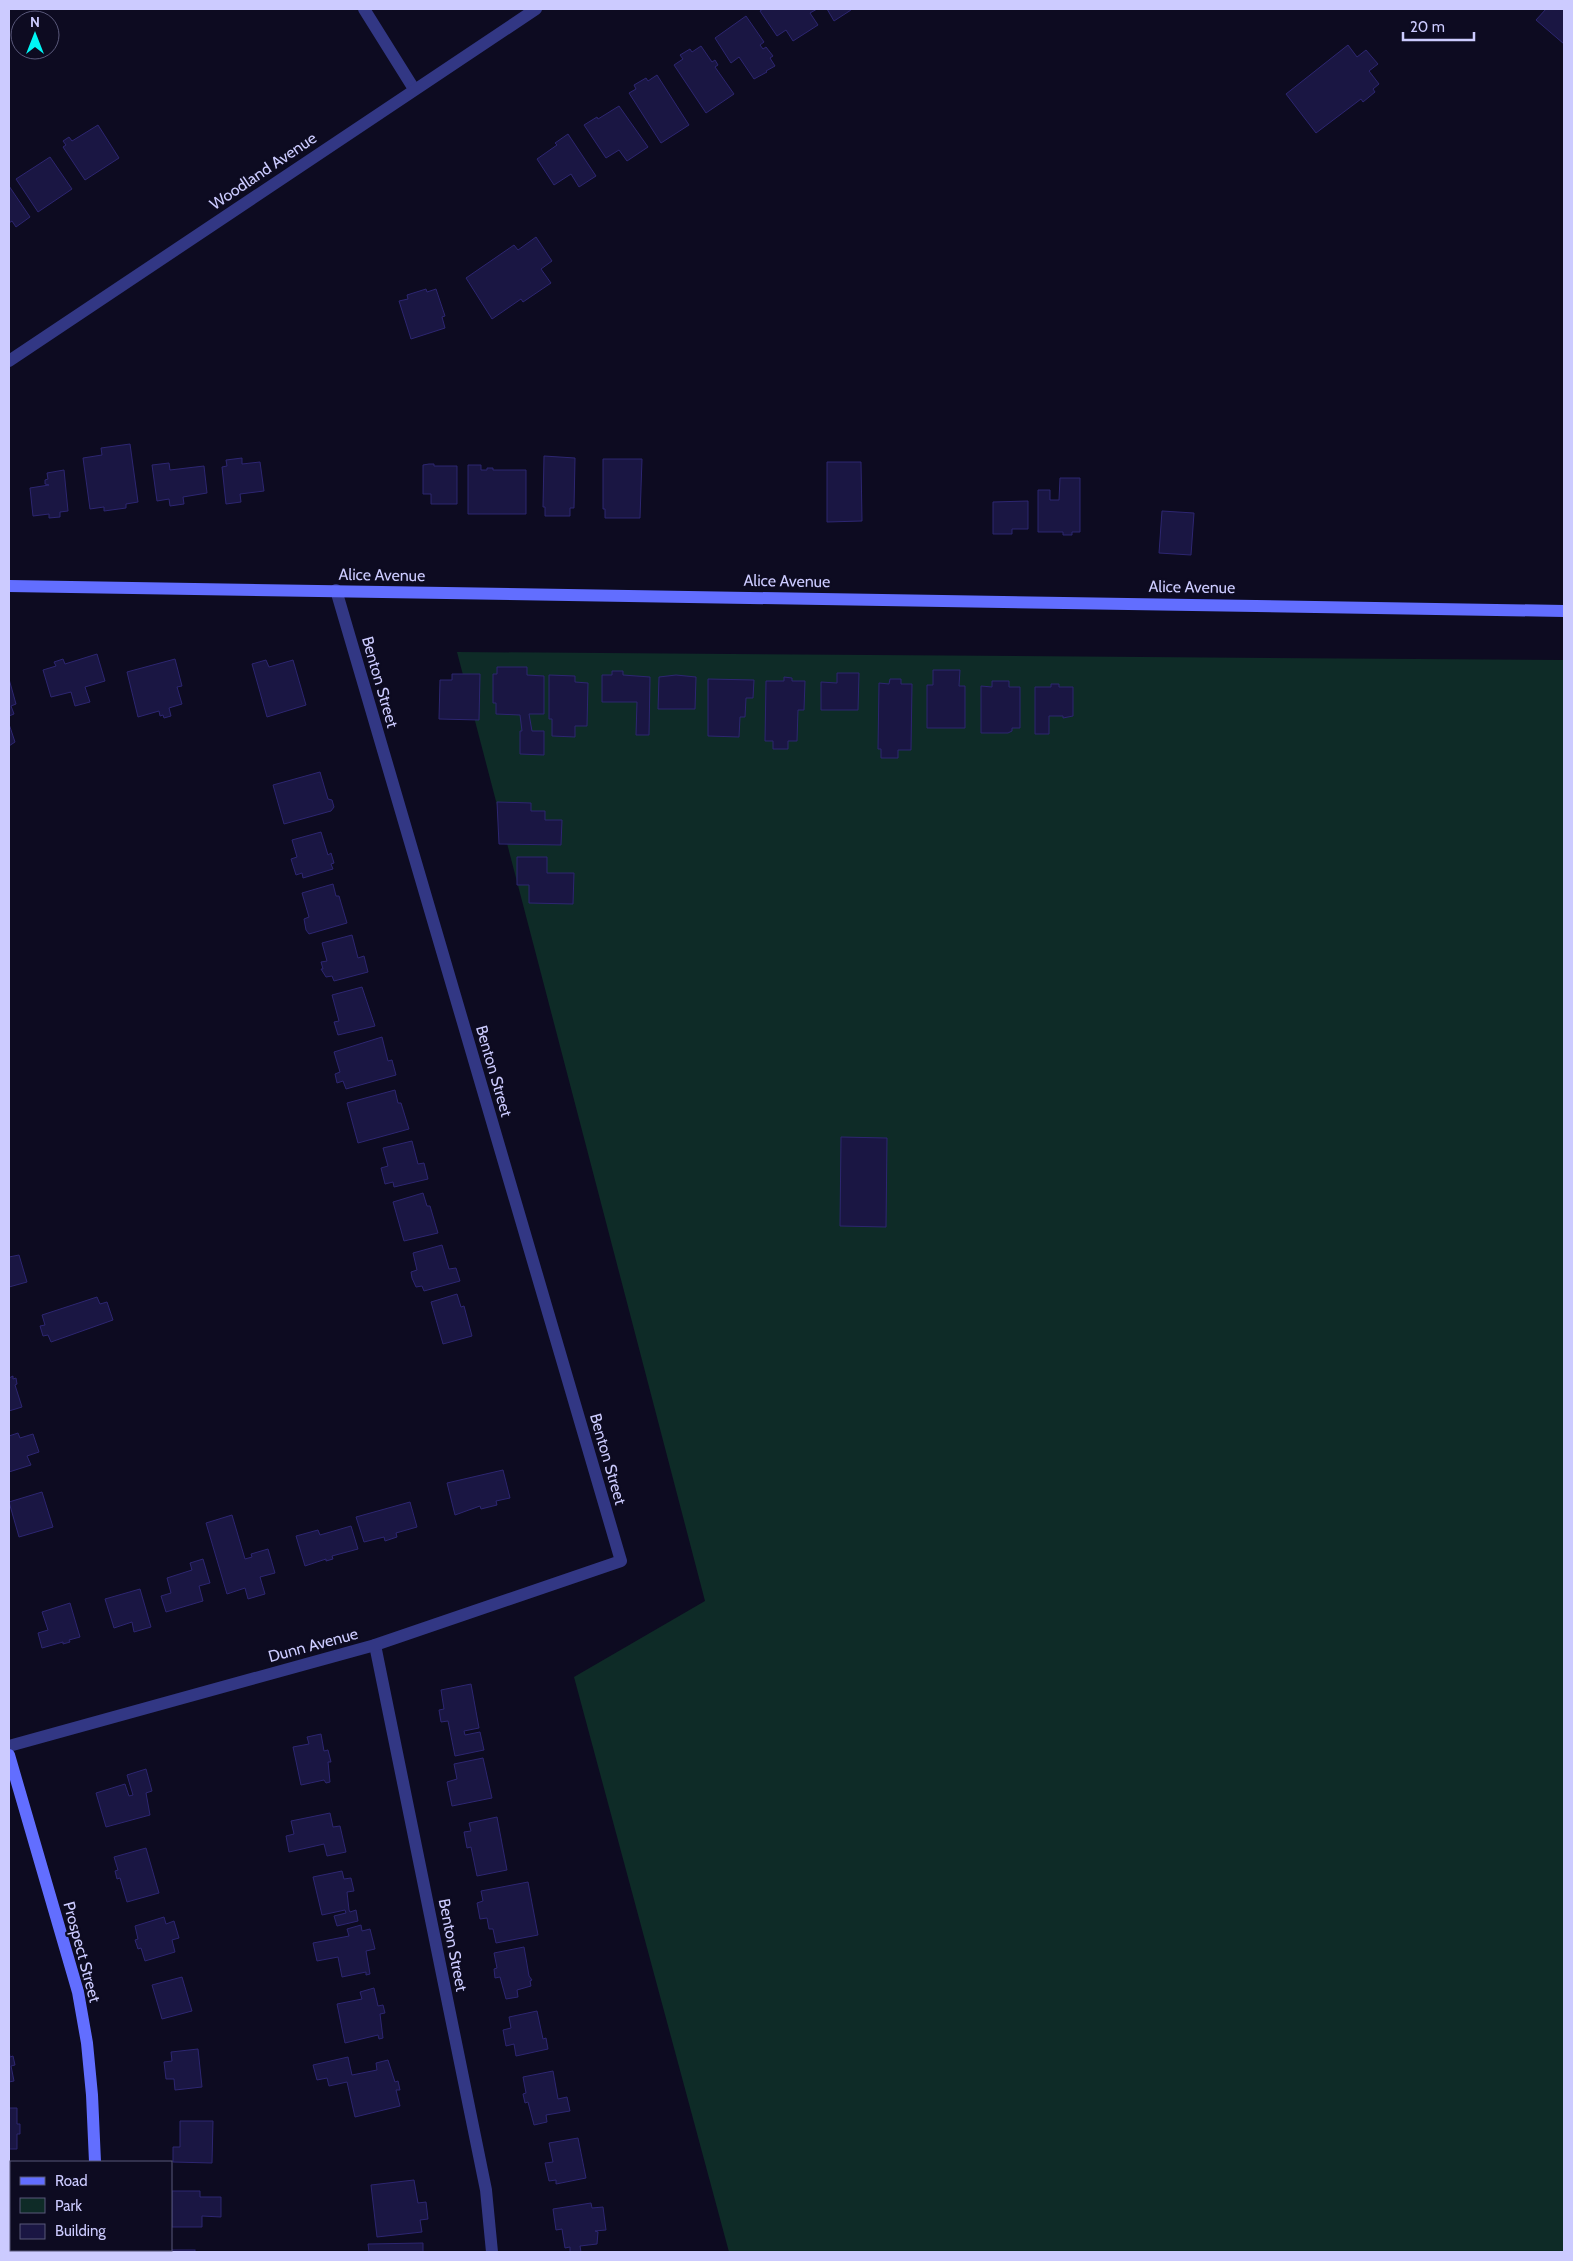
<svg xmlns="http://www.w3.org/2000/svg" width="1573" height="2261" font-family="Cabin,sans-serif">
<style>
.green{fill:#0e2b27}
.building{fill:#1a1643;stroke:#2d2671}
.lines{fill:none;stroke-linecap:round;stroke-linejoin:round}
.street{stroke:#323784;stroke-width:12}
.secondary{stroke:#626eff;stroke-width:12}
.labels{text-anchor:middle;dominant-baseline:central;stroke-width:4.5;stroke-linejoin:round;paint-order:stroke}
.street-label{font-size:16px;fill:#cccbff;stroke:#0d0b21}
</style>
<rect width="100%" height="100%" fill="#0d0b21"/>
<path class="green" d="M 457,652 L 1564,660 L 1564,2252 L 729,2252 L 574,1677 L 705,1601 Z"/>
<g class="building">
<path d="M 763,9 L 817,9 L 810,13 L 818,25 L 793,41 L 786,30 L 777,36 L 760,11 Z"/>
<path d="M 827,9 L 850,9 L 851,10 L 834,21 Z"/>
<path d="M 1546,9 L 1564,9 L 1564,44 L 1536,20 Z"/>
<path d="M 746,16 L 764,42 L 760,45 L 763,49 L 766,47 L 773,56 L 770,58 L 775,66 L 766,71 L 767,72 L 754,79 L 739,57 L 731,63 L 715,38 Z"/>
<path d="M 1348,45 L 1357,57 L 1366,50 L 1378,64 L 1369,71 L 1379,84 L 1373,89 L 1375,92 L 1363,102 L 1361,99 L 1316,133 L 1286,94 Z"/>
<path d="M 701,46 L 712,62 L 715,60 L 718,65 L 715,67 L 734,94 L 706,113 L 674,65 L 683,59 L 680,55 L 690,49 L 692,52 Z"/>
<path d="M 657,75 L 689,125 L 661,143 L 629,93 L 636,89 L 634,85 L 646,78 L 648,81 Z"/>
<path d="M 619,106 L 648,147 L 627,161 L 619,150 L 606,158 L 584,125 L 597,117 L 598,119 Z"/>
<path d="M 98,125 L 119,158 L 85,180 L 63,147 L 66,145 L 63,141 L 69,137 L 72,141 Z"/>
<path d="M 568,134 L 596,176 L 579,187 L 571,174 L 554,185 L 537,159 L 557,145 L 555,143 Z"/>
<path d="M 50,157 L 72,189 L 38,212 L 16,179 Z"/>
<path d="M 9,186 L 30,217 L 16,227 L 12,221 L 9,223 Z"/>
<path d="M 536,237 L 552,261 L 541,269 L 551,283 L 523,302 L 521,299 L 492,319 L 466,278 L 514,245 L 518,250 Z"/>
<path d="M 426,289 L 427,292 L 436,289 L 445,316 L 442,317 L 445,328 L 411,339 L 399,301 L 408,299 L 407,295 Z"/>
<path d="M 130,444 L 138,502 L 126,504 L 126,508 L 104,511 L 104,507 L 90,509 L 83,458 L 102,455 L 101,448 Z"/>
<path d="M 544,456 L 575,458 L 574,508 L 570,508 L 570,516 L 545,516 L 545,507 L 543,507 Z"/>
<path d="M 242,458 L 242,464 L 260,462 L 264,491 L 240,494 L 241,502 L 226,504 L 222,467 L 227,466 L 226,460 Z"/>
<path d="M 603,459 L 642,459 L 640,518 L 605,518 L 605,509 L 603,509 Z"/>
<path d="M 827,462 L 861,462 L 862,521 L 827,522 Z"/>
<path d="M 169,463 L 170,470 L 204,466 L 207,493 L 183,497 L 184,504 L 170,506 L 169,499 L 157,501 L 152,465 Z"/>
<path d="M 429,464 L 434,464 L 434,466 L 457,466 L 457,504 L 431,504 L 431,494 L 423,494 L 423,465 Z"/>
<path d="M 468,465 L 481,465 L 481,470 L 487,470 L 487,468 L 493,468 L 493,470 L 526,470 L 526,514 L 468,514 Z"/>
<path d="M 64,470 L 68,511 L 60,512 L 60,517 L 49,518 L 49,514 L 33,516 L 30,488 L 49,485 L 45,484 L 45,480 L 48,479 L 47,473 Z"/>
<path d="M 1060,478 L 1080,478 L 1080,532 L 1072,532 L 1072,535 L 1063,535 L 1063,532 L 1038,532 L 1038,490 L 1050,490 L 1050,500 L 1059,500 Z"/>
<path d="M 1028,501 L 1028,529 L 1012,529 L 1012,534 L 993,534 L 993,502 Z"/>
<path d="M 1162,511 L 1194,513 L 1191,555 L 1159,553 Z"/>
<path d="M 97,654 L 105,681 L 85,687 L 90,702 L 75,706 L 71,692 L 51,697 L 43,670 L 56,666 L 54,662 L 63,659 L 65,664 Z"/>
<path d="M 175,659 L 182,686 L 177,687 L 182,704 L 169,708 L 171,716 L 164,718 L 163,715 L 160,716 L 159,711 L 138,717 L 127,672 Z"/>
<path d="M 266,660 L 269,667 L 293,660 L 306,705 L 267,717 L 252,664 Z"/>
<path d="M 497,667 L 527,667 L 527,675 L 544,676 L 544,714 L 529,714 L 532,731 L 544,731 L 544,755 L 520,754 L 520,731 L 522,731 L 520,715 L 496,714 L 496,703 L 493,703 L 493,674 L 497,674 Z"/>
<path d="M 933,670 L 960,670 L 959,686 L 965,686 L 965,728 L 927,728 L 927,685 L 933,685 Z"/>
<path d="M 612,671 L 623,671 L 623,675 L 650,677 L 649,735 L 636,735 L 637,702 L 602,702 L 602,675 L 612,675 Z"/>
<path d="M 837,673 L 859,673 L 858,710 L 821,710 L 821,682 L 837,683 Z"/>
<path d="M 452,674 L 480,674 L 479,720 L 439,719 L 440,680 L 452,680 Z"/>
<path d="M 549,675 L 575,676 L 575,682 L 588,683 L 587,726 L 575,726 L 575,737 L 552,736 L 552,719 L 549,719 Z"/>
<path d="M 676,675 L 696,677 L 695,709 L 658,709 L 659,677 Z"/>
<path d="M 784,677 L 792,678 L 792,681 L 805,681 L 804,710 L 798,710 L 797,741 L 788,741 L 788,749 L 773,749 L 773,741 L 765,741 L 766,681 L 784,681 Z"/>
<path d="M 9,679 L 16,704 L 11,706 L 14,714 L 9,716 Z"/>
<path d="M 708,679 L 754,680 L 753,698 L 746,698 L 745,717 L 740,717 L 739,737 L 708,736 Z"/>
<path d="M 890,679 L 901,679 L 901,684 L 912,684 L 911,750 L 898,750 L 898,758 L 881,758 L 881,749 L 878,749 L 879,683 L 889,684 Z"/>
<path d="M 992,681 L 1009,681 L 1009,687 L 1020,687 L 1020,728 L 1012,728 L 1012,731 L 1008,733 L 981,733 L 981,686 L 992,687 Z"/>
<path d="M 1051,684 L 1059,684 L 1059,687 L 1073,687 L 1073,716 L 1063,718 L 1063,716 L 1049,716 L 1049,734 L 1035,734 L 1035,687 L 1051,687 Z"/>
<path d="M 9,724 L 15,742 L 9,746 Z"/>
<path d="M 320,772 L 328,799 L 332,800 L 334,807 L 331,811 L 284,824 L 273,785 Z"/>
<path d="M 497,802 L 531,803 L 531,811 L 545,811 L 545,820 L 562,820 L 561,845 L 499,844 Z"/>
<path d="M 321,832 L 328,855 L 331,853 L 334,863 L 331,864 L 333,869 L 303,878 L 302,873 L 296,875 L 291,859 L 297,857 L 292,840 Z"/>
<path d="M 517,857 L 547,857 L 547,873 L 574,873 L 573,904 L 529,903 L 529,885 L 517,885 Z"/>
<path d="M 333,884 L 336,896 L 339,896 L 347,923 L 309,934 L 306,930 L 304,919 L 309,917 L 302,893 Z"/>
<path d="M 352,935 L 358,958 L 364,956 L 368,972 L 334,981 L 332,976 L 326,977 L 321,969 L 323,969 L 321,962 L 327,961 L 322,943 Z"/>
<path d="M 362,987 L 375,1026 L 338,1035 L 334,1022 L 339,1021 L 332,995 Z"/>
<path d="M 382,1037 L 388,1061 L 392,1060 L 396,1075 L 346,1089 L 343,1081 L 337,1083 L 335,1074 L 340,1072 L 334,1052 Z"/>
<path d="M 395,1090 L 398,1103 L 401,1103 L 409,1129 L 358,1143 L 347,1103 Z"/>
<path d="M 841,1137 L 887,1138 L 886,1227 L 840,1226 Z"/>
<path d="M 412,1141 L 418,1164 L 424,1163 L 428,1179 L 394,1187 L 393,1182 L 385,1184 L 381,1168 L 388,1166 L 383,1148 Z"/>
<path d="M 423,1193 L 427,1206 L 430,1206 L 438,1233 L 404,1241 L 393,1202 Z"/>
<path d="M 442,1245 L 449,1269 L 456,1268 L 460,1281 L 424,1291 L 422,1286 L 416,1287 L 412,1278 L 411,1272 L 417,1270 L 413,1253 Z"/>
<path d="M 19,1255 L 27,1282 L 9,1287 L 9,1257 Z"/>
<path d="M 457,1294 L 461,1307 L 464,1306 L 472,1336 L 443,1344 L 431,1302 Z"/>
<path d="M 97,1297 L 100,1304 L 107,1302 L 113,1320 L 51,1342 L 48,1335 L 43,1336 L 40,1326 L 45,1325 L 42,1315 Z"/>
<path d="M 13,1376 L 13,1379 L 16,1378 L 17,1384 L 15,1385 L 22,1407 L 9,1411 L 9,1378 Z"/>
<path d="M 18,1433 L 20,1438 L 33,1434 L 39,1452 L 27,1456 L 31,1465 L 9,1472 L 9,1436 Z"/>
<path d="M 503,1470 L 510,1498 L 496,1501 L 497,1505 L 481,1509 L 480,1506 L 455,1515 L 447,1483 Z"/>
<path d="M 42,1492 L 53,1527 L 19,1537 L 9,1502 Z"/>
<path d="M 410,1502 L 417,1527 L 396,1533 L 397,1537 L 385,1541 L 384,1537 L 364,1542 L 356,1517 Z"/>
<path d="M 232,1515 L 245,1559 L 252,1557 L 251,1554 L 268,1549 L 275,1573 L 260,1577 L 265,1594 L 248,1599 L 245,1588 L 227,1594 L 206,1523 Z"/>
<path d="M 351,1526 L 358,1549 L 332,1556 L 333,1559 L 326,1561 L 326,1559 L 305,1566 L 296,1536 L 318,1530 L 320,1535 Z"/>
<path d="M 203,1559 L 210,1583 L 199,1586 L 203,1601 L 166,1612 L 161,1596 L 171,1593 L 167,1578 L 192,1570 L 190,1563 Z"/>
<path d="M 140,1589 L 151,1627 L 134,1632 L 132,1622 L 114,1628 L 105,1599 Z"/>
<path d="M 70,1603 L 80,1637 L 69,1640 L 70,1642 L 63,1644 L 63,1642 L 42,1648 L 38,1633 L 48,1630 L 42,1612 Z"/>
<path d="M 471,1684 L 479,1728 L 464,1731 L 465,1735 L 480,1732 L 484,1750 L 455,1756 L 448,1721 L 441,1722 L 439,1710 L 444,1709 L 441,1690 Z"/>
<path d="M 321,1734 L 324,1751 L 328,1750 L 331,1762 L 328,1762 L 330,1782 L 326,1783 L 324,1780 L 301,1785 L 293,1747 L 309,1744 L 307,1737 Z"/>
<path d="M 483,1758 L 492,1798 L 452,1806 L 447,1782 L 457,1779 L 454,1764 Z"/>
<path d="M 146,1769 L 152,1791 L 146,1793 L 150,1815 L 106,1827 L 96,1793 L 125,1784 L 129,1796 L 133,1795 L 127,1775 Z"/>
<path d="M 330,1813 L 333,1827 L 340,1826 L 346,1852 L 327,1856 L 324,1844 L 289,1852 L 286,1836 L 294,1834 L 291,1821 Z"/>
<path d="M 497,1817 L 507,1870 L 477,1876 L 471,1847 L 467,1848 L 464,1832 L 471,1831 L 469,1823 Z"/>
<path d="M 146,1848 L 159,1893 L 127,1902 L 120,1878 L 117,1879 L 115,1871 L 118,1870 L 114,1857 Z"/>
<path d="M 342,1871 L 344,1879 L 351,1878 L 354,1891 L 347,1892 L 349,1910 L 350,1912 L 356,1910 L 358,1921 L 337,1926 L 334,1916 L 346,1913 L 345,1910 L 322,1915 L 313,1877 Z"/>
<path d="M 528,1882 L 538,1935 L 496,1943 L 493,1929 L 489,1929 L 487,1918 L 480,1919 L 477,1903 L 483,1901 L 481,1891 Z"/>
<path d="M 164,1917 L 166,1924 L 174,1921 L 179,1938 L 172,1940 L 175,1952 L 145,1961 L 141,1948 L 138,1949 L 135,1940 L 138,1939 L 135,1926 Z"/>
<path d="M 361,1925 L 362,1931 L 370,1929 L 375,1949 L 366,1951 L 370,1974 L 366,1975 L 366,1972 L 342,1977 L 338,1957 L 317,1961 L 313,1943 L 349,1936 L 347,1929 Z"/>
<path d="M 524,1947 L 529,1976 L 532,1980 L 530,1981 L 531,1986 L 517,1990 L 518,1997 L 506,1999 L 500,1977 L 495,1978 L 494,1969 L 497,1968 L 494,1953 Z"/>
<path d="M 182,1977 L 192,2011 L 162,2019 L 152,1985 Z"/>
<path d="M 374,1988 L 378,2006 L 383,2005 L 385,2013 L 380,2014 L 383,2038 L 379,2039 L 378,2035 L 345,2043 L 337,2004 L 362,1999 L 360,1992 Z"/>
<path d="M 537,2011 L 543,2039 L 546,2038 L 548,2049 L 516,2056 L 514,2044 L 506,2046 L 503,2030 L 511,2028 L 509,2017 Z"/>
<path d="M 198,2049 L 202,2087 L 175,2090 L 174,2079 L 166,2079 L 164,2062 L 172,2061 L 171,2052 Z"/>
<path d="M 9,2050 L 10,2057 L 13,2056 L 15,2065 L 11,2066 L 14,2081 L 9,2082 Z"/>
<path d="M 348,2057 L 352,2075 L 377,2070 L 376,2063 L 388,2060 L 395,2082 L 398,2081 L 400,2090 L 396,2090 L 400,2106 L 355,2117 L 347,2082 L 329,2086 L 327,2078 L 317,2080 L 313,2065 Z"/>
<path d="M 553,2071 L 558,2099 L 567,2097 L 570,2111 L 546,2115 L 547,2122 L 534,2125 L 528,2102 L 525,2103 L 523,2094 L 526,2093 L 523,2077 Z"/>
<path d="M 9,2108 L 17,2108 L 17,2124 L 20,2124 L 20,2134 L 17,2134 L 17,2149 L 9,2149 Z"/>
<path d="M 180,2121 L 213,2121 L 212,2163 L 173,2162 L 173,2147 L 180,2147 Z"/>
<path d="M 578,2138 L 586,2178 L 556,2184 L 556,2180 L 549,2181 L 545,2163 L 553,2162 L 549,2143 Z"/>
<rect x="9" y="2172" width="2" height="40"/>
<path d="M 414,2180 L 418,2203 L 426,2202 L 428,2219 L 420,2220 L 422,2232 L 377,2237 L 371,2185 Z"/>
<path d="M 172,2191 L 200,2191 L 200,2197 L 221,2197 L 221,2217 L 202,2216 L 202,2227 L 172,2227 Z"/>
<path d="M 591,2203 L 592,2208 L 603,2207 L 606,2230 L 595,2231 L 598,2232 L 597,2244 L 580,2246 L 581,2252 L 570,2252 L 570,2247 L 565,2248 L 562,2229 L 556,2230 L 553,2209 Z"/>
<path d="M 423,2243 L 423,2252 L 369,2252 L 368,2244 Z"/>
<rect x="165" y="2250" width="30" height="2"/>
</g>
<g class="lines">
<g class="street">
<path d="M 364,9 L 414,89"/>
<path d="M 9,361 L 536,9"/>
<path d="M 375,1645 L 486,2190 L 492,2252"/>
<path d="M 9,1746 L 375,1645 L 621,1561 L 336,590"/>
</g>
<g class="secondary">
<path d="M 9,586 L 1564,611"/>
<path d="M 9,1755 L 78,1992 L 87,2043 L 92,2095 L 95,2162"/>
<path d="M 96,2252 L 96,2250"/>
</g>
</g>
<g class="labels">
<g class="street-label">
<text transform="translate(263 171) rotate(-34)">Woodland Avenue</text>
<text transform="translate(382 575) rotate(1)">Alice Avenue</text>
<text transform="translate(787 581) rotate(1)">Alice Avenue</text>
<text transform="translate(1192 587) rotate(1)">Alice Avenue</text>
<text transform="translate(380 682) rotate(74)">Benton Street</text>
<text transform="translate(494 1071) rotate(74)">Benton Street</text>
<text transform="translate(608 1459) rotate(74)">Benton Street</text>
<text transform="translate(313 1645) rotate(-15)">Dunn Avenue</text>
<text transform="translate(453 1945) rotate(79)">Benton Street</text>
<text transform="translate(82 1952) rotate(75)">Prospect Street</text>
</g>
</g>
<rect width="1573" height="2261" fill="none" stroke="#cccbff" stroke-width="20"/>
<rect x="10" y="2161" width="162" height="90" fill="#0d0b21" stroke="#59587a"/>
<rect x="20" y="2177" width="25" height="8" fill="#626eff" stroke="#59587a"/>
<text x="55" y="2186" font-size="15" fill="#cccbff">Road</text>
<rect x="20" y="2198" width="25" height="15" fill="#0e2b27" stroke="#59587a"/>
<text x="55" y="2211" font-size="15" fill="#cccbff">Park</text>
<rect x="20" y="2224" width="25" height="15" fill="#1a1643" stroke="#59587a"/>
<text x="55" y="2236" font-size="15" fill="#cccbff">Building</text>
<g transform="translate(35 35)"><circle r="24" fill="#0d0b21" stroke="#59587a"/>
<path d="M0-4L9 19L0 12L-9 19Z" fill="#00f6f5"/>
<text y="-8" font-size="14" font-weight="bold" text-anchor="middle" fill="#cccbff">N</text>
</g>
<path d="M1403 32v8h71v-8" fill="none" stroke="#cccbff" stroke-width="2.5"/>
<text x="1410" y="32" font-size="15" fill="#cccbff" stroke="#0d0b21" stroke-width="4" paint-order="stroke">20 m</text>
</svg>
